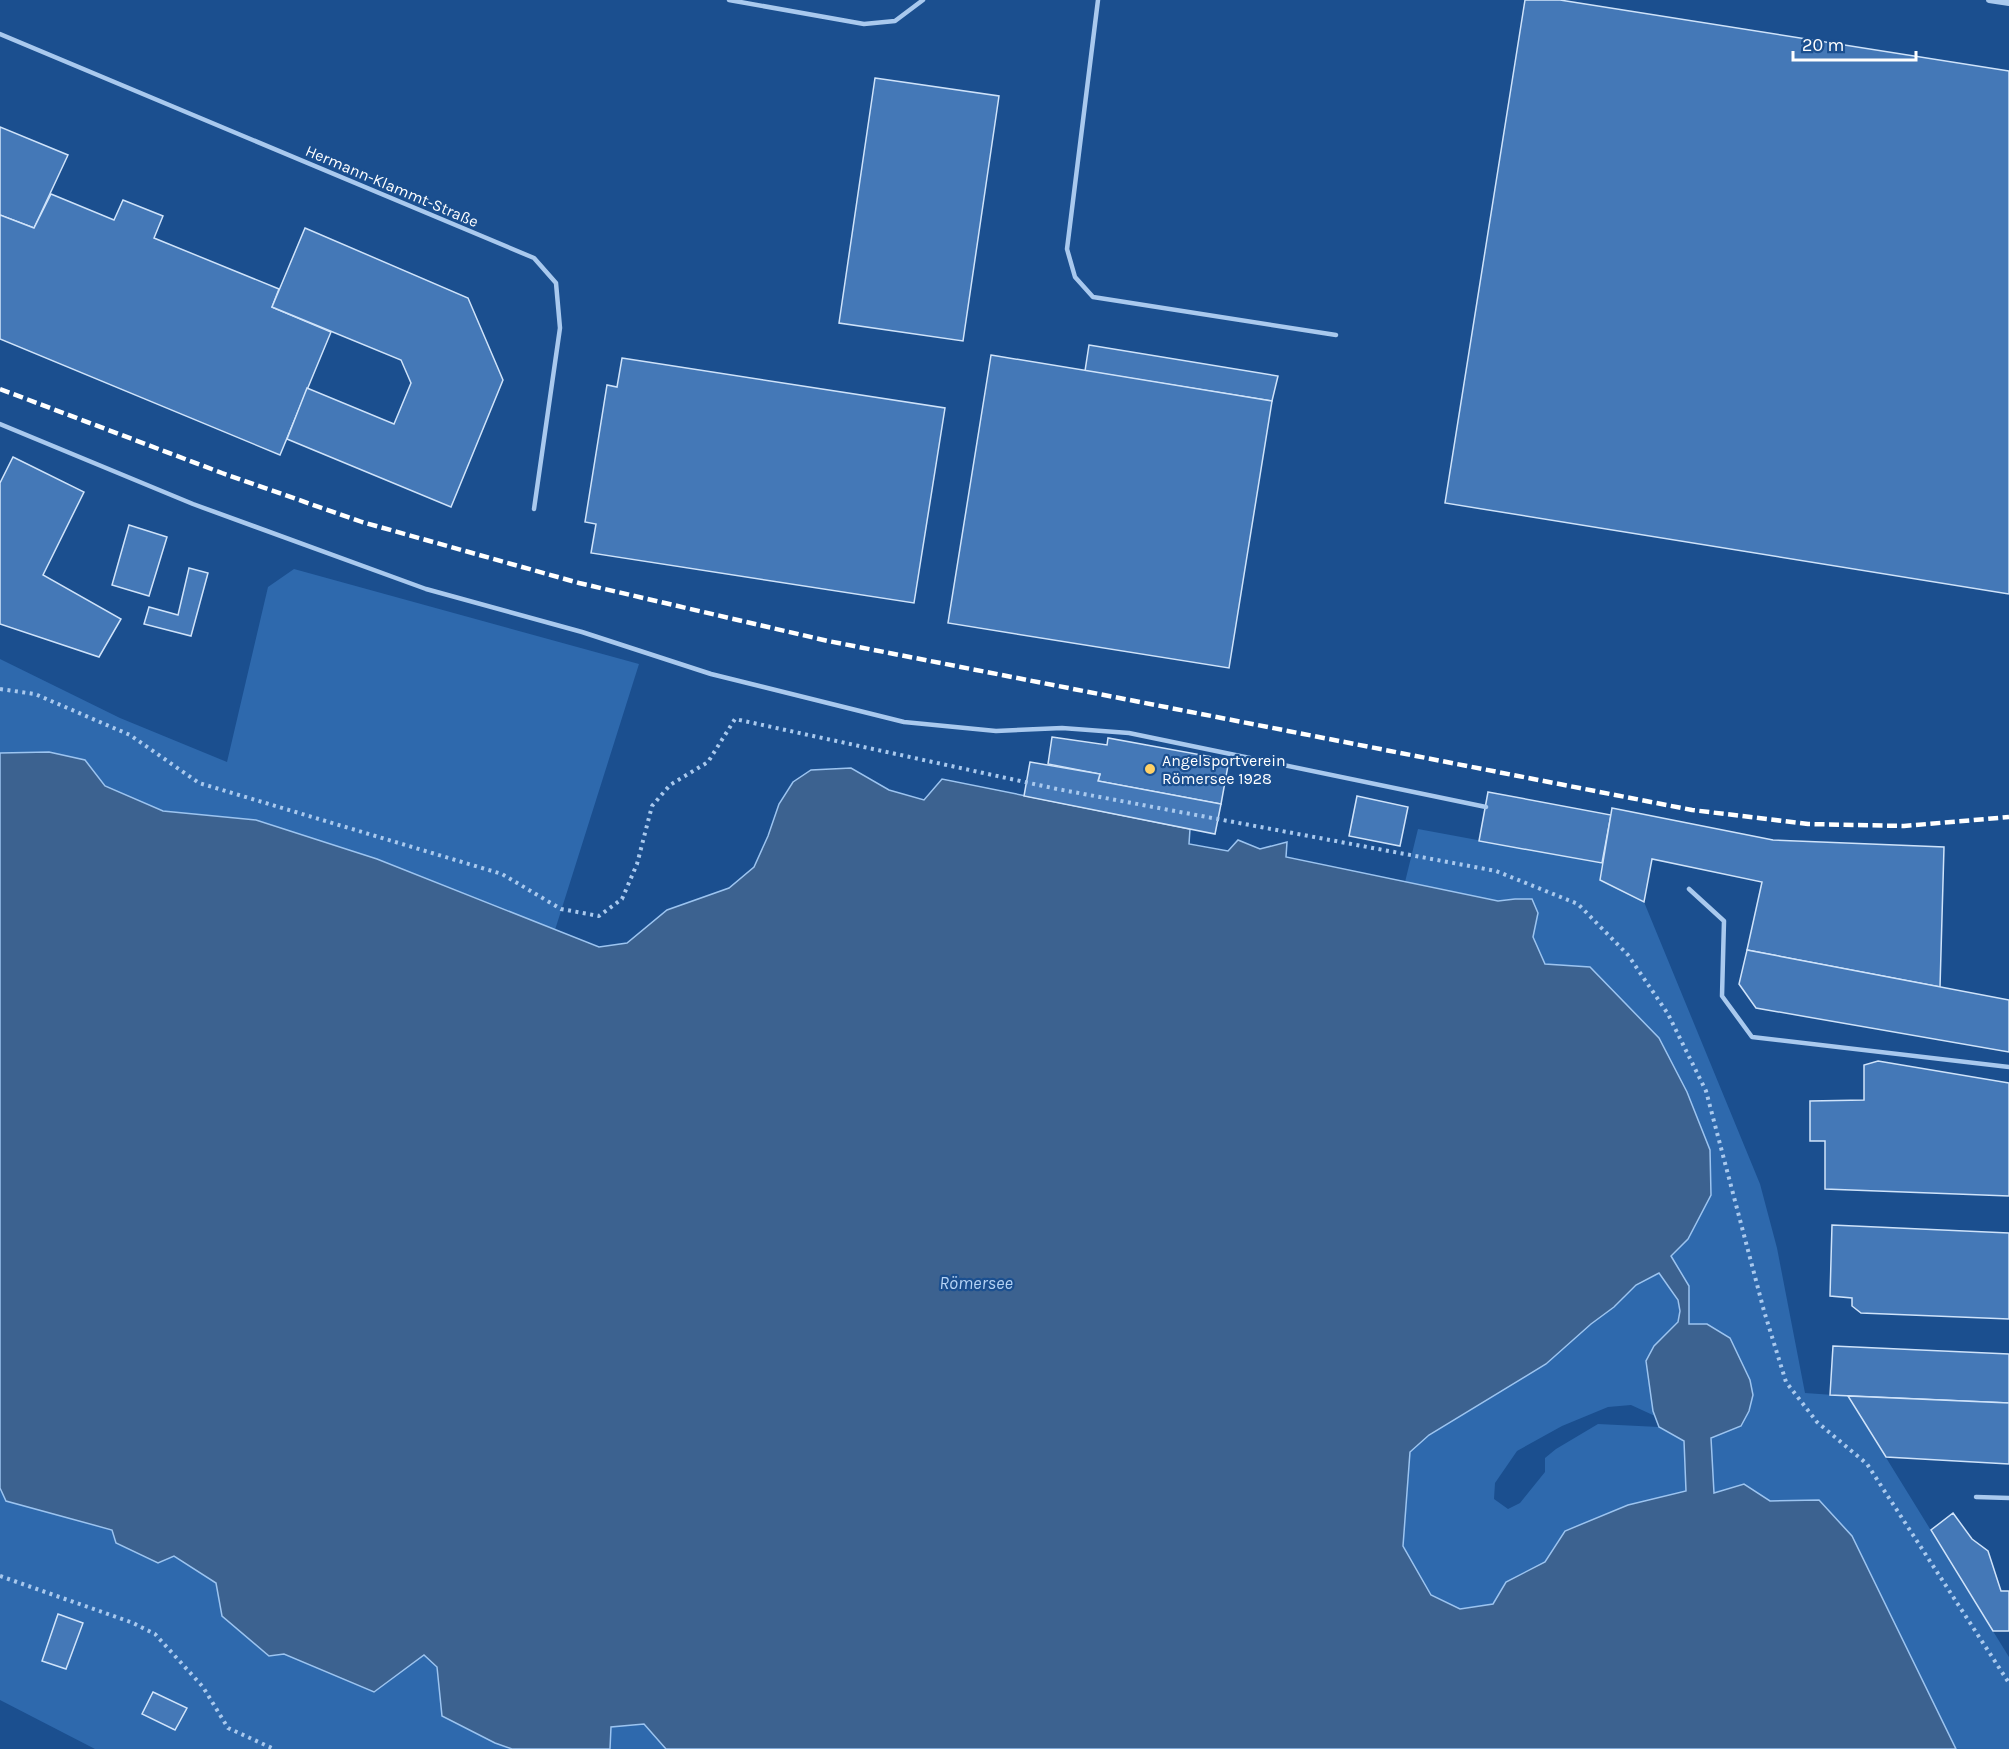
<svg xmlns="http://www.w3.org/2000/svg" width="2009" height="1749" font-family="Karla,sans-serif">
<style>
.green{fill:#2e69ad}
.water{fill:#3c6290;stroke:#9cc4f0;stroke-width:1.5;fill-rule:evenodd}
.building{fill:#4478b7;stroke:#cfe3fa;stroke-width:1.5}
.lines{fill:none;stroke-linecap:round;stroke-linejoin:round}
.path{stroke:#a9c9ee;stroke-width:4;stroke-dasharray:3 4.5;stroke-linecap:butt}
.service{stroke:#a9c9ee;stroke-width:4.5}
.minor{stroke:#a9c9ee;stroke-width:6}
.rail{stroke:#fff;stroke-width:4.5;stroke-dasharray:10 4.5;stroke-linecap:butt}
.poi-dot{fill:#ffd166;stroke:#1b4f8f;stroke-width:2}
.labels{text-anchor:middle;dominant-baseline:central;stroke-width:4.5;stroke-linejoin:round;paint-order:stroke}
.street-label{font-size:16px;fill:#fff;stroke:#1b4f8f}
.poi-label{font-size:16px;fill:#fff;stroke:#1b4f8f;text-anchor:start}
.water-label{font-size:18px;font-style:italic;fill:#b5d3f5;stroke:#1b4f8f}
</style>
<rect width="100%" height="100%" fill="#1b4f8f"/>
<g class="green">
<path d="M 294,569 L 639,664 L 555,930 L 377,859 L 256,820 L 163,811 L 105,786 L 85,760 L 49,752 L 0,753 L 0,659 L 120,718 L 227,762 L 268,587 Z"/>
<path d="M 1418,829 L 1602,863 L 1600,880 L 1644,902 L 1760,1184 L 1777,1248 L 1805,1393 L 1848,1396 L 2009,1657 L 2009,1749 L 1956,1749 L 1852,1536 L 1819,1500 L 1770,1501 L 1744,1484 L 1714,1494 L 1711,1438 L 1741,1426 L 1689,1324 L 1689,1286 L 1671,1256 L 1688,1239 L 1711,1195 L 1710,1150 L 1687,1092 L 1590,967 L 1545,965 L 1533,937 L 1538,913 L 1515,899 L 1498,901 L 1405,882 Z"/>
<path d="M 1659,1273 C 1667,1287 1686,1303 1678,1321 C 1674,1330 1661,1339 1654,1346 L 1653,1411 L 1655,1416 L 1631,1405 L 1608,1407 L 1562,1426 L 1517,1451 L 1495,1483 L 1494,1499 L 1508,1509 L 1520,1503 L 1545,1472 L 1545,1458 L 1556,1449 L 1598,1424 L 1659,1427 L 1684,1441 L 1686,1491 L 1628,1505 L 1565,1531 L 1545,1562 L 1506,1582 L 1493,1604 L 1460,1609 L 1431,1595 L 1403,1546 L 1410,1452 L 1429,1435 L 1614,1307 L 1636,1285 Z"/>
<path d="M 0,1488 L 6,1501 L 112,1530 L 158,1563 L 174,1556 L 216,1583 L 222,1616 L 269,1656 L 284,1654 L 374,1692 L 424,1655 L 437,1667 L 442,1716 L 495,1743 L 512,1749 L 95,1749 L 0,1700 Z"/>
<path d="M 644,1724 L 666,1749 L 610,1749 L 610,1727 Z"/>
</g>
<path class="water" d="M 49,752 L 85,760 L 105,786 L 163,811 L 256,820 L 377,859 L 599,947 L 627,943 L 667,910 L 729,888 L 754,867 L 768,836 L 779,804 L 793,782 L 811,770 L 851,768 L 889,790 L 924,800 L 942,779 L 1190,829 L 1189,844 L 1228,851 L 1238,840 L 1260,849 L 1287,842 L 1286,857 L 1498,901 L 1515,899 L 1532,899 L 1538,913 L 1533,937 L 1545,964 L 1590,967 L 1659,1038 L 1687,1092 L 1710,1150 L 1711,1195 L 1688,1239 L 1671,1256 L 1689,1286 L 1689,1324 L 1707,1324 L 1730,1338 L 1750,1380 L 1753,1395 L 1749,1411 L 1741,1426 L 1711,1438 L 1714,1493 L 1744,1484 L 1770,1501 L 1819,1500 L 1852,1536 L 1956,1749 L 666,1749 L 644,1724 L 611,1727 L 610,1749 L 512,1749 L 495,1743 L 442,1716 L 437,1667 L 424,1655 L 374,1692 L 284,1654 L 269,1656 L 222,1616 L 216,1583 L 174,1556 L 158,1563 L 116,1543 L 112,1530 L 6,1501 L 0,1488 L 0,753 ZM 1659,1273 L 1678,1300 L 1680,1311 L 1678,1322 L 1654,1346 L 1646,1361 L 1653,1411 L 1659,1427 L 1684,1441 L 1686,1491 L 1628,1505 L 1565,1531 L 1545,1562 L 1506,1582 L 1493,1604 L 1460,1609 L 1431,1595 L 1403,1546 L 1410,1452 L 1429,1435 L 1546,1364 L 1591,1324 L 1614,1307 L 1636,1285 Z"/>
<g class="building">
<path d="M 1525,0 L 1560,0 L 2009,71 L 2009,594 L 1445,503 Z"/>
<path d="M 875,78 L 999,96 L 963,341 L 839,323 Z"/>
<path d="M 0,127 L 68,155 L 34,228 L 0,215 Z"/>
<path d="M 51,194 L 114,220 L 123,200 L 163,216 L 154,238 L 279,289 L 272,307 L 331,332 L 280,455 L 0,339 L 0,215 L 34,228 Z"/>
<path d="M 305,228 L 468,298 L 503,380 L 451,507 L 287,439 L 307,388 L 394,424 L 411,383 L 401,360 L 272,307 Z"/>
<path d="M 1089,345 L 1278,376 L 1272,401 L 1085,371 Z"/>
<path d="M 991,355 L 1272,401 L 1229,668 L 948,623 Z"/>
<path d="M 622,358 L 945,408 L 914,603 L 591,553 L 596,524 L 585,522 L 607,385 L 617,387 Z"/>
<path d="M 13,457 L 84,492 L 43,575 L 121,619 L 99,657 L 0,624 L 0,483 Z"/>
<path d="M 129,525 L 167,537 L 149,596 L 112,585 Z"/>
<path d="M 189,568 L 208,573 L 191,636 L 144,624 L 149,607 L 178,615 Z"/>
<path d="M 1052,737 L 1107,745 L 1108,738 L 1229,760 L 1221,804 L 1098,781 L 1100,774 L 1048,764 Z"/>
<path d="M 1030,762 L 1100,774 L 1098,781 L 1221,804 L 1215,834 L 1024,796 Z"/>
<path d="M 1488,792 L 1611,815 L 1602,863 L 1479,841 Z"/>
<path d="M 1357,796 L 1408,807 L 1400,846 L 1349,836 Z"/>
<path d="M 1612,808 L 1773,840 L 1944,847 L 1940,987 L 1747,950 L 1762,882 L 1652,859 L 1644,902 L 1600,880 Z"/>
<path d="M 1747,950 L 2009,1000 L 2009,1052 L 1756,1008 L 1739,984 Z"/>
<path d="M 1878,1061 L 2009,1083 L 2009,1196 L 1825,1189 L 1825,1141 L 1810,1141 L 1810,1101 L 1864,1100 L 1864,1065 Z"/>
<path d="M 1832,1225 L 2009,1233 L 2009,1319 L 1861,1313 L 1852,1306 L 1852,1298 L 1830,1296 Z"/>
<path d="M 1833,1346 L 2009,1354 L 2009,1403 L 1830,1395 Z"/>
<path d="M 1848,1396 L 2009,1403 L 2009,1464 L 1886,1457 Z"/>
<path d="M 1953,1513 L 1972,1539 L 1988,1551 L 2001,1591 L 2009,1591 L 2009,1631 L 1993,1631 L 1931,1530 Z"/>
<path d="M 58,1614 L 83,1623 L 66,1669 L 42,1661 Z"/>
<path d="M 153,1692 L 187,1708 L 175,1730 L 142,1714 Z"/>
</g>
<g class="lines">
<g class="path">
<path d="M 0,689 L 35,694 L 130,735 L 199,783 L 502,874 L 561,909 L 599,916 L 622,899 L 637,864 L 652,806 L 670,785 L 708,762 L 735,719 L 1057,789 L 1496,871 L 1578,904 L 1628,955 L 1668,1014 L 1706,1091 L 1764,1311 L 1786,1382 L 1817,1422 L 1867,1464 L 2009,1683"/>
<path d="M 0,1576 L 133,1623 L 155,1634 L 203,1687 L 228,1728 L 274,1749"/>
</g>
<g class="service">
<path d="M 729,0 L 864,24 L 895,21 L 923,0"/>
<path d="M 1098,0 L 1067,249 L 1075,277 L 1093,297 L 1336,335"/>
<path d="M 0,34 L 534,258 L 556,283 L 560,328 L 534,509"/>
<path d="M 0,424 L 193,504 L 426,589 L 582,632 L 711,674 L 904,722 L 996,731 L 1062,728 L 1129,733 L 1486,807"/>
<path d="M 1689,889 L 1724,921 L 1722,996 L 1752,1037 L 2009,1067"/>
<path d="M 1976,1497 L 2009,1498"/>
</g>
<path class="minor" d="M 1989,0 L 2009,3"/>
<path class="rail" d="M 0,389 L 222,473 L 362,522 L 579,583 L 828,641 L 1692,810 L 1808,824 L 1904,826 L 2009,817"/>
</g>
<circle class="poi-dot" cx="1150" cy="769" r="6"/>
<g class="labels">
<g class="street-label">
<text transform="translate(392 186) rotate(23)">Hermann-Klammt-Straße</text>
</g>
<g class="poi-label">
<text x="1162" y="760">Angelsportverein<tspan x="1162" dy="18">Römersee 1928</tspan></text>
</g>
<g class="water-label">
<text x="976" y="1283">Römersee</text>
</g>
</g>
<path d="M1793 51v9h123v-9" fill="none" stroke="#ffffff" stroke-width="3"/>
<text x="1802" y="51" font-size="18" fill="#ffffff" stroke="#1b4f8f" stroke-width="4.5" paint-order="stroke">20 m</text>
</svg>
